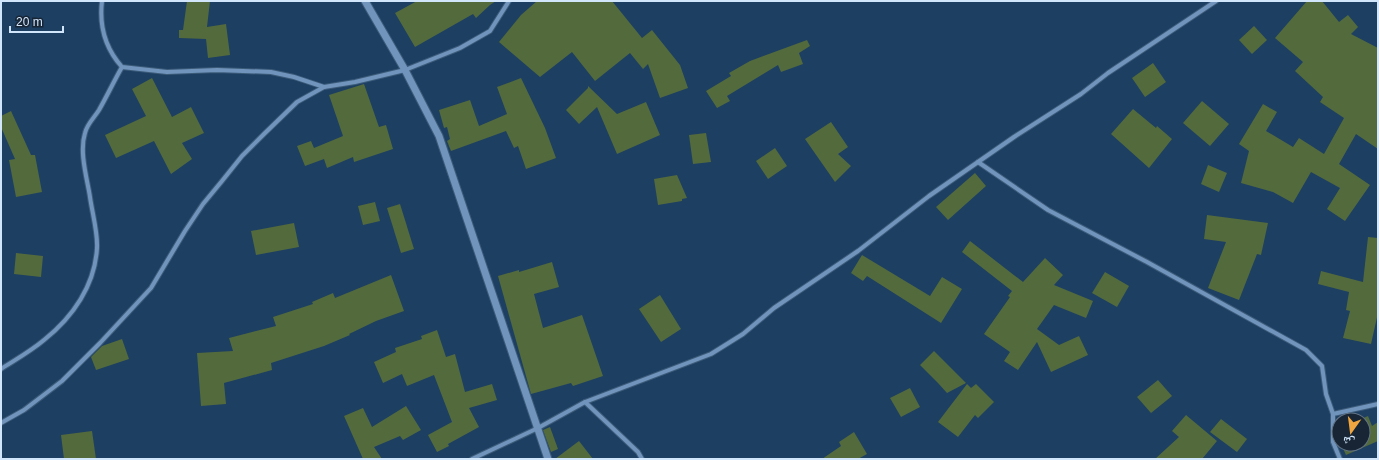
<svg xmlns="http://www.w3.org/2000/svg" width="1379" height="460" font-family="Helvetica,'Noto Naskh Arabic',sans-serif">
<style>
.building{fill:#536a3d}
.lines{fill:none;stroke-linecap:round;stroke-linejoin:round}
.minor-casing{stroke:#3c5b79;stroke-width:6}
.tertiary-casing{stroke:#3c5b79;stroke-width:9}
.minor{stroke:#7094bc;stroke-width:4}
.tertiary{stroke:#7094bc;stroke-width:7}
</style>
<rect width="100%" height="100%" fill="#1d3f62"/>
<g class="building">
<path d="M 187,1 L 210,1 L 207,27 L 226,24 L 230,55 L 208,58 L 206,39 L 179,38 L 179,30 L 183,30 Z"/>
<path d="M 417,1 L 496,1 L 490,5 L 476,18 L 473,14 L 415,47 L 395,13 Z"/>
<path d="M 537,1 L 612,1 L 642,38 L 652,30 L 680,65 L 688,88 L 660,98 L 648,64 L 643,69 L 630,53 L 595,81 L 572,52 L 540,77 L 499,42 L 521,15 Z"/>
<path d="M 1307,1 L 1322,1 L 1339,22 L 1348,15 L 1358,27 L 1351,34 L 1378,48 L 1378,149 L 1356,134 L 1339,164 L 1370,185 L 1345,221 L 1327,209 L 1340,188 L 1311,172 L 1293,203 L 1273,192 L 1241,183 L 1249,151 L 1239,144 L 1263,104 L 1277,112 L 1266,131 L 1293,147 L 1299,138 L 1324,154 L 1344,118 L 1320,102 L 1323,97 L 1295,71 L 1303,62 L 1275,38 Z"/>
<path d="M 1254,26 L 1267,40 L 1252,54 L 1239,40 Z"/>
<path d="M 807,40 L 810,46 L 799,53 L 803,64 L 781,72 L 778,65 L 727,96 L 730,101 L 717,108 L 706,91 L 731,76 L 729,73 L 750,61 Z"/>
<path d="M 1153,63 L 1166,82 L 1145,97 L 1132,78 Z"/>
<path d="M 152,78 L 172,117 L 191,107 L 204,133 L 182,143 L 192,159 L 171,174 L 154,141 L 116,158 L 105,135 L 146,116 L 132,89 Z"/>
<path d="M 521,78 L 545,128 L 556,158 L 526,169 L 518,146 L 514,148 L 506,131 L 451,151 L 447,141 L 450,139 L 447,127 L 444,128 L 439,110 L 470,100 L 479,126 L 507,114 L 497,87 Z"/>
<path d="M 364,84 L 379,127 L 386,125 L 393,149 L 354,162 L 353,157 L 327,168 L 324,159 L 305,166 L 297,146 L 311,141 L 314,148 L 343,136 L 329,95 Z"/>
<path d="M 588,86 L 617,114 L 646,102 L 660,135 L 617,154 L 597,107 L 579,124 L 566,110 L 588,88 Z"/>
<path d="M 1202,101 L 1229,124 L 1210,146 L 1183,123 Z"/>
<path d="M 1133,109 L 1156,128 L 1157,126 L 1172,139 L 1149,168 L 1111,134 Z"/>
<path d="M 11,111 L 31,155 L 35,155 L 42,192 L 16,197 L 9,160 L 15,159 L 1,127 L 1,116 Z"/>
<path d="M 831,122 L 848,147 L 838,154 L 851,166 L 835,182 L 805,139 Z"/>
<path d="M 706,133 L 711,162 L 693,164 L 689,135 Z"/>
<path d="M 775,148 L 787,166 L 768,179 L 756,161 Z"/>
<path d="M 1208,165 L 1227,173 L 1219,192 L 1201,184 Z"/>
<path d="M 975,173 L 986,186 L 948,220 L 936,207 Z"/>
<path d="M 677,175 L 687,198 L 682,199 L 682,201 L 658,205 L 654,179 Z"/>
<path d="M 375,202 L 380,221 L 363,225 L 358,206 Z"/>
<path d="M 400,204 L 414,249 L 401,253 L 387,208 Z"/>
<path d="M 1207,215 L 1268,223 L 1261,255 L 1257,254 L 1239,300 L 1208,288 L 1226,242 L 1204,239 Z"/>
<path d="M 294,223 L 299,247 L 256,255 L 251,231 Z"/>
<path d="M 1368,237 L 1378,238 L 1378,313 L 1371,344 L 1343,338 L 1350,311 L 1346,310 L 1349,292 L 1318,284 L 1321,271 L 1363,282 Z"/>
<path d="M 970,241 L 1023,282 L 1045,258 L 1063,275 L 1054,285 L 1093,301 L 1086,318 L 1054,305 L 1037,329 L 1059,345 L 1079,336 L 1088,355 L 1051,372 L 1037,342 L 1018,370 L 1004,361 L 1010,352 L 984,334 L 1010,297 L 1008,296 L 1012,291 L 962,252 Z"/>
<path d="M 16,253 L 43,256 L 41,277 L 14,274 Z"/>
<path d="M 862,255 L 930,296 L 942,277 L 962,289 L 941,323 L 867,276 L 863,281 L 851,273 Z"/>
<path d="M 552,262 L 559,287 L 534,294 L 543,328 L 582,315 L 603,376 L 573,386 L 571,383 L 531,394 L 498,276 L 519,270 L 519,272 Z"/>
<path d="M 1105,272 L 1129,286 L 1117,307 L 1092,293 Z"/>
<path d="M 391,275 L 404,311 L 376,321 L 349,334 L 350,335 L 324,346 L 271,363 L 272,370 L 224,383 L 226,404 L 201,406 L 197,353 L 233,351 L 229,338 L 276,326 L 273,317 L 313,304 L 312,302 L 333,293 L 335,298 Z"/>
<path d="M 660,295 L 681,329 L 661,342 L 639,309 Z"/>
<path d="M 437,330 L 446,357 L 455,354 L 465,392 L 492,384 L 497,400 L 469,408 L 479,427 L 448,444 L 449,446 L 437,452 L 428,435 L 452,422 L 434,375 L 407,386 L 402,374 L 383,383 L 374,362 L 396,352 L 395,348 L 422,339 L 421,336 Z"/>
<path d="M 122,339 L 129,359 L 96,370 L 91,357 L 102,346 Z"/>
<path d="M 934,351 L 966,383 L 947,393 L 938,383 L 920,365 Z"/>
<path d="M 1158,380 L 1172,396 L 1151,413 L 1137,397 Z"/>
<path d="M 967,384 L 971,388 L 976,384 L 994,402 L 978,418 L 975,415 L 958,437 L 938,422 Z"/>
<path d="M 910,388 L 920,407 L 901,417 L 890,398 Z"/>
<path d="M 406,406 L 421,430 L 403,440 L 400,436 L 374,447 L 382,459 L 363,459 L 344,416 L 363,408 L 372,427 Z"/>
<path d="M 1186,415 L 1217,441 L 1202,459 L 1155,459 L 1179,437 L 1172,431 Z"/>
<path d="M 1368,416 L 1372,426 L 1378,422 L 1378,441 L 1346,455 L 1341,444 L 1363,444 L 1363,420 L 1359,420 Z"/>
<path d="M 1221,419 L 1247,439 L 1237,452 L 1210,432 Z"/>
<path d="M 550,427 L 558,449 L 551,452 L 543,430 Z"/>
<path d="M 92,431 L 96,459 L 64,459 L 61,435 Z"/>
<path d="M 854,432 L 867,454 L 858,459 L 822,459 L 841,446 L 839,442 Z"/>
<path d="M 579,441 L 593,459 L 555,459 Z"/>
</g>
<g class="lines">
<defs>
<g id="minor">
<path d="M 102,1 C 99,26 105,48 122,67 L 167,72 L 217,70 L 271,72 L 294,77 L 324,87"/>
<path d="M 978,162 L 1048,210 L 1147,262 L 1306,350 L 1322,366 L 1326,394 L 1333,414 L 1333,442 L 1340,459"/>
<path d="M 1,369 C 15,360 31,351 44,340 C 73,317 95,285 97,248 C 98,233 92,212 90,197 C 87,178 79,152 85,133 C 87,124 94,118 99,110 C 107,96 114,81 122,67"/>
<path d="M 585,402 L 638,452 L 642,459"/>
<path d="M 1333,414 L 1378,404"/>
<path d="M 1,423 L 24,410 L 62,381 L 100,343 L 151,288 L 185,231 L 203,204 L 222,181 L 242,156 L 264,134 L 297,102 L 324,87 L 355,82 L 405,70 L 460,48 L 490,31 L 509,1"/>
<path d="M 472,459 L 538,428 L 585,402 L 711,354 L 743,334 L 774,308 L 858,251 L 929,196 L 1014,137 L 1081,94 L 1108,73 L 1216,1"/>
</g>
<path id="tertiary" d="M 365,1 L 405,70 L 439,136 L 548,459"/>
</defs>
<use href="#minor" class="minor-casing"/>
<use href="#tertiary" class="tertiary-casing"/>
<use href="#minor" class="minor"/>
<use href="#tertiary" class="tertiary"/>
</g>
<rect width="1379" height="460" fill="none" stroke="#d1e5fb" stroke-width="4"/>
<g transform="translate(1351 432) rotate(194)"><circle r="19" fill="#172535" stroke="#617284"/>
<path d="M0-3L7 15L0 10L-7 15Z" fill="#f1a63f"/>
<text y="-6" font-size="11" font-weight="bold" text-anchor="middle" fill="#d1e5fb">ش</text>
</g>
<path d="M10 26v6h53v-6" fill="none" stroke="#d1e5fb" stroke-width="2"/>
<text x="16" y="26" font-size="12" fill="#d1e5fb" stroke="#172535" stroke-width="3" paint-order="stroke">20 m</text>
</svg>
